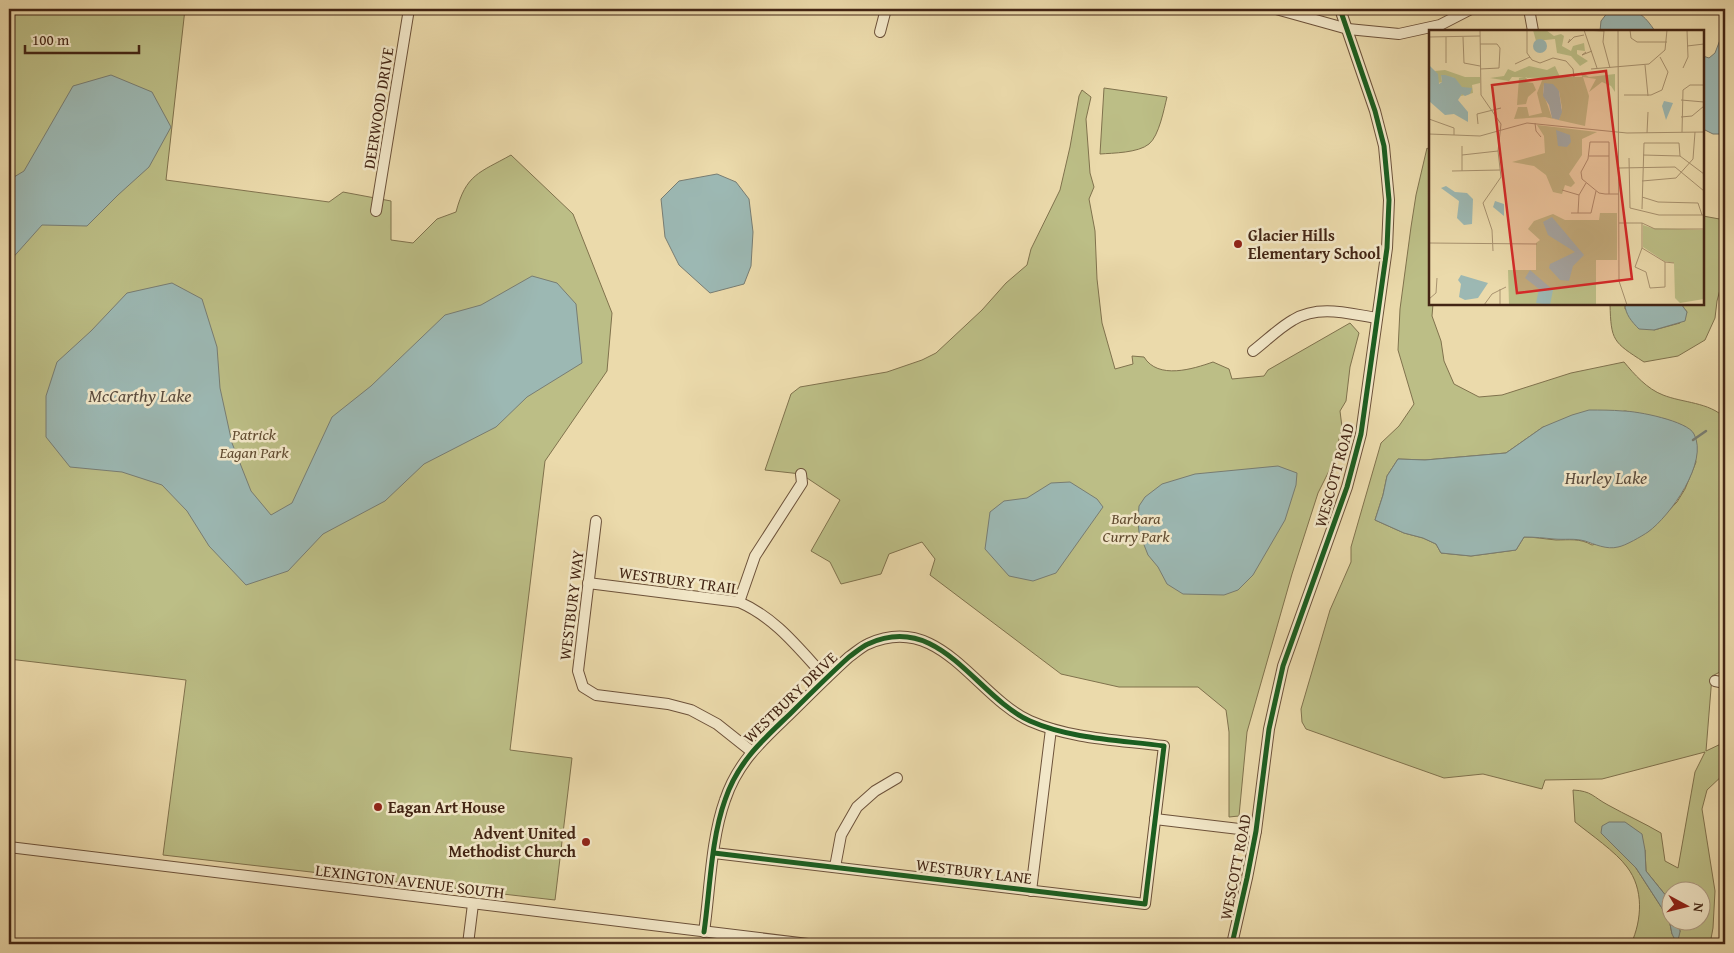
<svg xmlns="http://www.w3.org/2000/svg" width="1734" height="953" font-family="'Gentium Book Plus',serif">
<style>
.green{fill:#bcbe86;stroke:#80724d;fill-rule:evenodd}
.water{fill:#9cb8b3;stroke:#787d73}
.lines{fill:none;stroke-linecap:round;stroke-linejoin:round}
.stream{stroke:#787d73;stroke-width:2.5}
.minor-casing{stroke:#6d523a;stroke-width:12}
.minor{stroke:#f2e7c8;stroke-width:10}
.cycleway-casing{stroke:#f2e7c8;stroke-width:8}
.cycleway{stroke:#1b5e20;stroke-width:5}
.poi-dot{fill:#8f2418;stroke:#f2e7c8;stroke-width:2}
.labels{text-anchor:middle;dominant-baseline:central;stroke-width:5;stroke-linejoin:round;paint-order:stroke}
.street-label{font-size:16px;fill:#432514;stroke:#f2e7c8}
.poi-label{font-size:16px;font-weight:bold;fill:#432514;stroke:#f2e7c8;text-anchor:start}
.park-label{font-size:16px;font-style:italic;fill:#614b30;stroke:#f2e7c8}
.water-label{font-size:18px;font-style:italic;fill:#594a3c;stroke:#f2e7c8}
.inset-road{fill:none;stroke:#a8926f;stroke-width:1}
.view{fill:#d62828;fill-opacity:0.15;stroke:#d62828;stroke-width:2.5}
.inset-edge{fill:none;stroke:#432514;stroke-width:2.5}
</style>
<rect width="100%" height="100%" fill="#ebdaab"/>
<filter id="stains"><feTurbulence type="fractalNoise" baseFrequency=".004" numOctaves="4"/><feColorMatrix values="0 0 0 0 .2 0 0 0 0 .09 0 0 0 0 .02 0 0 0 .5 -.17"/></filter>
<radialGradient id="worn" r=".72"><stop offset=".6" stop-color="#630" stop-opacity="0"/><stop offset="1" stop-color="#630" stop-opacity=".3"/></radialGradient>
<g class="green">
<path d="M 9,9 L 185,9 L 166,180 L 329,202 L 343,192 L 391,201 L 391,240 L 413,243 L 437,219 L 456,212 C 466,174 479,173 511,155 L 573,214 L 612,313 L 607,371 L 545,461 L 510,750 L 572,758 L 555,900 L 163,855 L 186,680 L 9,659 Z"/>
<path d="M 1104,88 L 1167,97 C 1164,109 1159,136 1149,144 C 1138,153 1113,153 1100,154 Z"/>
<path d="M 1082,90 L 1091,97 L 1086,119 L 1090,173 L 1094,187 L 1089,199 L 1095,231 L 1097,279 L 1102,323 L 1115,369 L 1133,364 L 1132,356 L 1144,357 C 1158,380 1193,369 1213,362 L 1229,369 L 1232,379 L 1264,376 L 1268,370 L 1350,323 L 1359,333 L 1350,367 L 1346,401 L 1340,411 L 1342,427 L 1333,463 L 1318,493 L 1292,574 L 1247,732 L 1239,816 L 1229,817 L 1229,732 L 1226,710 L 1198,687 L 1119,687 L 1061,674 L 930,575 L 935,559 L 922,542 L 889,554 L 881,574 L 841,584 L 830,562 L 811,551 L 840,500 L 801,474 L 765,470 L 791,394 L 800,387 L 887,372 L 922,360 L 936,353 L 982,310 L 1006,283 L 1027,265 L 1031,249 L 1060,190 L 1070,147 L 1079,96 Z"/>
<path d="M 1427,148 L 1430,150 L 1430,304 L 1433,304 L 1432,316 L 1441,341 L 1444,361 L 1454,384 L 1479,397 L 1502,395 L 1571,373 L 1624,362 C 1634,374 1647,389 1663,395 C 1683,403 1709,402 1725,418 L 1725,609 L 1720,658 L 1724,670 L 1712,676 L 1706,751 L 1725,742 L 1725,773 L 1707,790 L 1702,809 L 1715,891 L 1713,928 L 1710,944 L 1631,944 C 1642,920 1644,889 1627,867 C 1616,852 1590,834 1575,822 L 1573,790 C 1592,791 1593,797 1608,805 C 1626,815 1644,823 1661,833 L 1665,861 L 1678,868 L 1695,772 L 1705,752 L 1602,779 L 1545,780 L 1542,789 L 1483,774 L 1444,778 L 1306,729 L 1302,722 L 1301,709 L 1330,610 L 1351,562 L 1351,547 L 1381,443 L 1399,426 L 1414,404 L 1398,350 L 1400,309 L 1411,227 L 1416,195 ZM 1625,411 L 1665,419 L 1686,427 L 1696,462 L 1685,489 L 1677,502 L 1649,531 L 1592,545 C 1580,538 1569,540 1556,540 C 1545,539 1535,537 1524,537 L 1516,550 L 1471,556 L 1441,553 L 1436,544 L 1423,538 L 1404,533 L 1375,520 L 1383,495 L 1387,476 L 1398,459 L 1425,460 L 1506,453 L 1543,427 ZM 1608,840 L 1645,850 L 1646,871 L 1671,902 L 1672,890 L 1702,890 L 1702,920 L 1679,921 L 1680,932 L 1672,934 L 1669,919 L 1636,868 Z"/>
<path d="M 1703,216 L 1725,220 L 1725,283 L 1722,282 L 1717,301 L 1715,318 L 1705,340 L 1678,356 L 1644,362 C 1613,342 1611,341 1610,304 L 1625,304 L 1625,309 L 1654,330 L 1680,323 L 1687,312 L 1681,304 L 1703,304 Z"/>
</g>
<g class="water">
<path d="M 1618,10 C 1638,9 1644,15 1655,31 L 1600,31 L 1601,21 L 1608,12 Z"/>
<path d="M 1725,27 L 1725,134 L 1713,134 L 1703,129 L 1703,56 L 1709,58 L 1715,53 Z"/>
<path d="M 111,75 L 152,92 L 171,127 L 149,167 L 118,195 L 87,226 L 42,225 L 9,262 L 9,180 L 24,171 L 73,86 Z"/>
<path d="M 717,174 L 736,182 L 749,199 L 753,232 L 751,266 L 744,284 L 710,293 L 679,265 L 665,237 L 661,199 L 679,181 Z"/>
<path d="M 532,276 L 557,283 L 576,304 L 582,363 L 527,397 L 496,427 L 424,464 L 385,501 L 323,534 L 288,571 L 246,585 L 209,546 L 187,511 L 162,485 L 122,472 L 70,467 L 46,437 L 46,396 L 57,362 L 91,331 L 127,293 L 172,283 L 202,299 L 217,347 L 220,388 L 232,443 L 251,491 L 271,515 L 292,503 L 332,417 L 371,386 L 445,315 L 481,305 Z"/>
<path d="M 1625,304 L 1681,304 L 1687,312 L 1685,321 L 1654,330 L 1639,329 C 1632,322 1625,314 1625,304 Z"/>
<path d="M 1589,410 C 1600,410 1612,410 1623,411 C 1637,411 1688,421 1694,434 C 1709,462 1670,516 1648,532 C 1642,536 1625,546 1618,547 C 1607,550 1594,544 1585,541 C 1574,538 1565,540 1554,539 C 1544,538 1535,537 1524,537 L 1516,550 L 1471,556 L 1441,553 L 1436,544 L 1423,538 L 1404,533 L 1375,520 L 1383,495 L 1387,476 L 1398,459 L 1425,460 L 1506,453 L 1543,427 L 1572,415 Z"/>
<path d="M 1278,466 L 1297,473 L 1296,485 L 1285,520 L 1253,575 L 1238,590 L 1224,595 L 1183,594 L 1167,584 L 1158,567 L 1148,555 L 1139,532 L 1138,521 L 1139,506 L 1145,497 L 1162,484 L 1195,474 Z"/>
<path d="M 1070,482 L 1097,499 L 1103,507 L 1056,573 L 1033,581 L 1009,576 L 985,549 L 990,512 L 1004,501 L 1027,498 L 1051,483 Z"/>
<path d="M 1609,822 L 1625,822 L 1642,834 L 1645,850 L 1646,871 L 1671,902 L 1672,920 L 1679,921 L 1680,932 L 1677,944 L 1672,934 L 1669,919 L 1636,868 L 1601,833 L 1602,826 Z"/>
</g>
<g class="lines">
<path class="stream" d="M 1693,440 L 1706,431"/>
<defs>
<g id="minor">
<path d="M 1276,9 L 1348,29 L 1399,34 L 1440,25 L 1471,9"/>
<path d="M 1529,9 L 1533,31"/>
<path d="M 880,32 L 886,9"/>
<path d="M 376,211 L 409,9"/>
<path d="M 1253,351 C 1266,341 1279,328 1293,320 C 1319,304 1350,314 1377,318"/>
<path d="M 596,521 L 578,671 L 583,687 L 596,695 L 668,704 L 691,710 L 717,724 L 751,751"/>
<path d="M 588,583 L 739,602 C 776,618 799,649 826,678"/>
<path d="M 739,602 L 755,556 L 802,483 L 801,474"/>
<path d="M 1715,681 L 1725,683"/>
<path d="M 1155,819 L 1256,831"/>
<path d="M 9,847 L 808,944"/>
<path d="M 835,867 L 841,835 L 857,807 L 875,791 L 897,778"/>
<path d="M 1031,891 L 1051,729"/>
<path d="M 704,932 C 710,890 711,839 725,800 C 738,761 763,740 791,713 C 810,694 829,675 849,657 C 855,653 861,647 868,644 C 940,611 975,696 1030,721 C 1071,739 1119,740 1164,746 L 1145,904 L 714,853"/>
<path d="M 468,944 L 473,904"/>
<path d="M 1232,944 L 1247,878 L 1256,831 L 1269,729 L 1283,666 L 1347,487 L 1361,434 L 1387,248 L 1389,200 L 1384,146 L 1375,111 L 1340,9"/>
</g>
</defs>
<use href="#minor" class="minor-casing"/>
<use href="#minor" class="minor"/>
<defs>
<g id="cycleway">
<path d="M 704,932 C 710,890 711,839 725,800 C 738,761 763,740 791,713 C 810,694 829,675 849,657 C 855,653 861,647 868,644 C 940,611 975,696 1030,721 C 1071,739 1119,740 1164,746 L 1145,904 L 714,853"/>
<path d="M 1232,944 L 1247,878 L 1256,831 L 1269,729 L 1283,666 L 1347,487 L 1361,434 L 1387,248 L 1389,200 L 1384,146 L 1375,111 L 1340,9"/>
</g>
</defs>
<use href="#cycleway" class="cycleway-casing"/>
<use href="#cycleway" class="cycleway"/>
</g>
<g class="poi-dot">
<circle cx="1238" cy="244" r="5"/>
<circle cx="378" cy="807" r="5"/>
<circle cx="586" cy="842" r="5"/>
</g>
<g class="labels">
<g class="street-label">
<text transform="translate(378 108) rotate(-81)">DEERWOOD DRIVE</text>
<text transform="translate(1334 475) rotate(-74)">WESCOTT ROAD</text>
<text transform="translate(679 580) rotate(8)">WESTBURY TRAIL</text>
<text transform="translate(571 605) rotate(-83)">WESTBURY WAY</text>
<text transform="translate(790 697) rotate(-44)">WESTBURY DRIVE</text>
<text transform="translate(1235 867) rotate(-79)">WESCOTT ROAD</text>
<text transform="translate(974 871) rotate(7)">WESTBURY LANE</text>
<text transform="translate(410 881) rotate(7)">LEXINGTON AVENUE SOUTH</text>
</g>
<g class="poi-label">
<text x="1248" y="235">Glacier Hills<tspan x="1248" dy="18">Elementary School</tspan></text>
<text x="388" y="807">Eagan Art House</text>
<text x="576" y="833" text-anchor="end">Advent United<tspan x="576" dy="18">Methodist Church</tspan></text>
</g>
<g class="park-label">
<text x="254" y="434">Patrick<tspan x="254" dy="18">Eagan Park</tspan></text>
<text x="1136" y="518">Barbara<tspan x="1136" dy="18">Curry Park</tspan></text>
</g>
<g class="water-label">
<text x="140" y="395">McCarthy Lake</text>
<text x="1606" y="477">Hurley Lake</text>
</g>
</g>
<g transform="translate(1429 30)">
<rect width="275" height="275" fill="#ebdaab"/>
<path d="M 104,0 L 117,0 L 125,6 L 132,4 L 135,6 L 133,16 L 142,21 L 144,16 L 155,13 L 156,21 L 148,20 L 148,24 L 159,31 L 151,36 L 142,26 L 128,23 L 126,9 L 107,11 ZM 100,36 L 118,40 L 126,36 L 131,47 L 153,47 L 152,42 L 160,47 L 186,44 L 186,62 L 182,56 L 173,52 L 160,62 L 167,49 L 154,47 L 160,66 L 156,96 L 116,87 L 85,89 L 89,77 L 98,77 L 100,86 L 113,83 L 108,63 L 114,48 L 83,47 L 80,51 L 61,48 L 75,46 L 79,39 L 86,42 ZM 115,54 L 130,61 L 133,78 L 130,90 L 123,88 L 114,62 ZM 16,40 L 36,47 L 51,47 L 51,53 L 43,55 L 44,63 L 32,66 L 33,61 L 25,48 L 12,45 L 13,52 L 9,53 L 6,41 ZM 98,47 L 97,52 L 104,53 L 107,60 L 99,67 L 97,74 L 88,75 L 90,48 ZM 108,95 L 168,102 L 153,109 L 153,125 L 140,144 L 146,153 L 142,157 L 136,155 L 133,164 L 124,162 L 117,145 L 105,136 L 83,132 L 116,123 L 115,106 ZM 171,183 L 188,183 L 188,230 L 167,230 L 167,275 L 80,275 L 79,240 L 107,240 L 107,213 L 111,210 L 99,199 L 105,191 L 124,184 L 136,190 L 170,190 ZM 214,195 L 223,198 L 275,200 L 275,269 L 251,273 L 246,268 L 245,233 L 235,231 L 214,217 Z" fill="#bcbe86" fill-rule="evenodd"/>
<path d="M104 16a7 7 0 1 1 14 0a7 7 0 1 1-14 0ZM 0,35 L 9,44 L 10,54 L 13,52 L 12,45 L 16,45 L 26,48 L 33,57 L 43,58 L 41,64 L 36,66 L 33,64 L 29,70 L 39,82 L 39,92 L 25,84 L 16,85 L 0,71 ZM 115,53 L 124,54 L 130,61 L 133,82 L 130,90 L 123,88 L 120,75 L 114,66 ZM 235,71 L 244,73 L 237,90 L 233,76 ZM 127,100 L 141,105 L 142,112 L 138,117 L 129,116 ZM 17,156 L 26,162 L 38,163 L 44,169 L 43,194 L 35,195 L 28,188 L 30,171 L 12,158 ZM 66,171 L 75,174 L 75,186 L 64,177 ZM 123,187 L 155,225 L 144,236 L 140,251 L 131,250 L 120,238 L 121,234 L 146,222 L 119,205 L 114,192 ZM 101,240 L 124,260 L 121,275 L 107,273 L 110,259 L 96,248 ZM 32,245 L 59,253 L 49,268 L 36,270 L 30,267 L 32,254 L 29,250 Z" fill="#9cb8b3"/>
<path class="inset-road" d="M 51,0 L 52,65 L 72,94 L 69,121 L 72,147 L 54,173 L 63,200 L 64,221M 98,0 L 98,23 L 103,30 L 111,33 L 124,28 L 137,31 L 144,39 L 145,47M 155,0 L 175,1 L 174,12 L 181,38M 155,0 L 168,38M 189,0 L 190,251 L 198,275M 201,0 L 202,8 L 208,12 L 238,12M 0,7 L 51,6M 17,7 L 17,33M 34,7 L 35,33 L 51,36M 141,9 L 139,13 L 145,7 L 155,5M 51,14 L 68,14 L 71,18 L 70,38 L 51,39M 258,16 L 275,14M 157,22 L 153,25 L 163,21M 86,34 L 101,27M 216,35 L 219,66M 254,38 L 259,27 L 258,0M 162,39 L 220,34 L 236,20 L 238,0M 195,65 L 222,65 L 233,60 L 239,42 L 231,27M 252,70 L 275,72M 252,87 L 263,86 L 275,76M 0,89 L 25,98 L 25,105M 106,93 L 107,101 L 112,107M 49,94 L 48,84 L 72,78M 253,102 L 254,60 L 261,55 L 275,55M 218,103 L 219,82M 0,104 L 51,106 L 98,93 L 198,103 L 275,102M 33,125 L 69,121M 214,125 L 251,126 L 275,144M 160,126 L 180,126M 200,128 L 201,178 L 230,185 L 275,185M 190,138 L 246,137 L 275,161M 23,141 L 71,140M 33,141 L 33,116M 213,151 L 247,148 L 264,129 L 266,102M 133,160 L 150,165M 180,164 L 180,112 L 161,112 L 159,129 L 152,142 L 153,149 L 170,163 L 176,164 L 190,164M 213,167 L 229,172 L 269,173 L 273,185M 213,179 L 215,113 L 250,113 L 251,126M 142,183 L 162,183 L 167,161M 149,183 L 150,165 L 157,153M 190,193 L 213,193 L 226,199 L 275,199M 213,193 L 213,218 L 206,237 L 217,242 L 221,258 L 236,257 L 236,232M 0,213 L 108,214M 213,218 L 236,232 L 245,233M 71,259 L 71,275M 0,269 L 7,263 L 8,248M 55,275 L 63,264 L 77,257"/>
<path class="view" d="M 177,41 L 203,249 L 88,263 L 63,55 Z"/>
<rect width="275" height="275" class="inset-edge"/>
</g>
<rect width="1734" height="953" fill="none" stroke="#ebdaab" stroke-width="30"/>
<rect x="10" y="10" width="1714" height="933" fill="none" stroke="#432514" stroke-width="2.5"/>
<rect x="15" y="15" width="1704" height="923" fill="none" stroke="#432514"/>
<g transform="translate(1686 906) rotate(97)"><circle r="24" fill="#f2e7c8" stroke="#ac9980"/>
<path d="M0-4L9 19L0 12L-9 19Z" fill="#8f2418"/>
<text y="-8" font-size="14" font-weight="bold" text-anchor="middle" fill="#432514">N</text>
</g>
<path d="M25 45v8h114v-8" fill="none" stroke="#432514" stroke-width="2.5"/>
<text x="32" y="45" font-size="15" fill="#432514" stroke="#f2e7c8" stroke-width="4" paint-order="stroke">100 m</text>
<rect width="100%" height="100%" filter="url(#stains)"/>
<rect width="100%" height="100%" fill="url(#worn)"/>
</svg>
